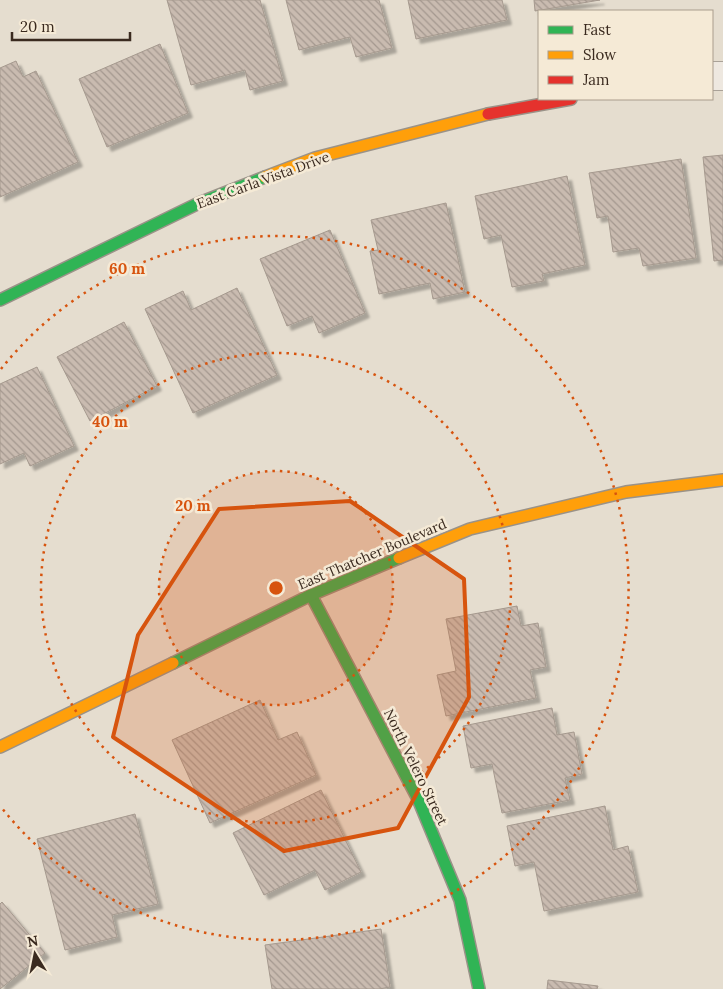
<svg xmlns="http://www.w3.org/2000/svg" width="723" height="989" font-family="Lora,serif">
<style>
.building{fill:url(#building-back-hatch);stroke:#a5998e;filter:url(#shadow)}
.lines{fill:none;stroke-linecap:round;stroke-linejoin:round}
.street-casing{stroke:#aaa298;stroke-width:30}
.fast-casing{stroke:#9a9288;stroke-width:14}
.slow-casing{stroke:#9a9288;stroke-width:14}
.jam-casing{stroke:#9a9288;stroke-width:14}
.street{stroke:#eee8e0;stroke-width:28}
.fast{stroke:#30b455;stroke-width:11}
.slow{stroke:#ff9f0a;stroke-width:11}
.jam{stroke:#e5322d;stroke-width:11}
.marked{fill:#d7540e;fill-opacity:0.2;stroke:#d7540e;stroke-width:4;stroke-linejoin:round}
.ring{fill:none;stroke:#d7540e;stroke-width:2.5;stroke-dasharray:2.5 5}
.labels{text-anchor:middle;dominant-baseline:central;stroke-width:5;stroke-linejoin:round;paint-order:stroke}
.street-label{font-size:14px;fill:#3a2a1f;stroke:#f5ead6}
.centre{fill:#d7540e;stroke:#f5ead6;stroke-width:2.5}
.ring-label{font-size:15px;text-anchor:middle;font-weight:bold;fill:#d7540e;stroke:#f5ead6;stroke-width:5;stroke-linejoin:round;paint-order:stroke}
</style>
<defs>
<pattern id="building-back-hatch" width="6" height="6" patternUnits="userSpaceOnUse" patternTransform="scale(1.25)"><rect width="6" height="6" fill="#c9bbb0"/><path d="M-1 5l2 2M0 0l6 6M5-1l2 2" fill="none" stroke="#a4988f"/></pattern>
<filter id="shadow"><feDropShadow dx="4.5" dy="4.5" stdDeviation="1" flood-color="#0004"/></filter>
</defs>
<rect width="100%" height="100%" fill="#e5ddcf"/>
<g class="building">
<path d="M 167,0 L 260,0 L 283,81 L 250,90 L 245,70 L 191,85 Z"/>
<path d="M 286,0 L 379,0 L 392,48 L 356,57 L 350,37 L 299,50 Z"/>
<path d="M 408,0 L 502,0 L 507,20 L 416,39 Z"/>
<path d="M 534,0 L 600,0 L 535,11 Z"/>
<path d="M 160,44 L 188,113 L 107,147 L 79,79 Z"/>
<path d="M 16,61 L 23,77 L 36,71 L 78,162 L 0,197 L 0,68 Z"/>
<path d="M 723,155 L 723,260 L 714,261 L 703,157 Z"/>
<path d="M 681,159 L 696,258 L 643,266 L 639,248 L 613,252 L 608,216 L 597,218 L 589,173 Z"/>
<path d="M 567,176 L 585,265 L 542,274 L 544,281 L 512,287 L 501,235 L 484,239 L 475,196 Z"/>
<path d="M 446,203 L 465,292 L 433,299 L 430,283 L 379,294 L 370,251 L 378,250 L 371,220 Z"/>
<path d="M 330,230 L 365,313 L 319,333 L 312,316 L 287,326 L 260,259 Z"/>
<path d="M 237,288 L 277,375 L 193,413 L 145,309 L 183,291 L 191,310 Z"/>
<path d="M 124,322 L 157,386 L 90,421 L 57,357 Z"/>
<path d="M 37,367 L 74,446 L 30,466 L 24,453 L 0,464 L 0,384 Z"/>
<path d="M 517,606 L 521,626 L 538,623 L 546,667 L 530,670 L 536,698 L 446,716 L 437,675 L 456,671 L 446,619 Z"/>
<path d="M 260,700 L 278,740 L 297,732 L 316,775 L 210,823 L 172,740 Z"/>
<path d="M 552,708 L 557,735 L 574,732 L 582,774 L 565,778 L 570,800 L 502,813 L 492,764 L 471,768 L 463,726 Z"/>
<path d="M 321,790 L 361,872 L 325,890 L 315,870 L 264,895 L 233,833 Z"/>
<path d="M 605,806 L 613,850 L 628,846 L 638,892 L 544,911 L 534,862 L 515,866 L 507,826 Z"/>
<path d="M 135,814 L 158,904 L 112,915 L 117,937 L 65,950 L 37,839 Z"/>
<path d="M 2,902 L 45,953 L 0,989 L 0,904 Z"/>
<path d="M 381,929 L 390,987 L 379,989 L 272,989 L 265,945 Z"/>
<path d="M 548,980 L 598,986 L 597,989 L 547,989 Z"/>
</g>
<g class="lines">
<defs>
<path id="street" d="M 712,76 L 723,76"/>
<g id="fast">
<path d="M 0,300 L 199,203 L 265,177"/>
<path d="M 311,595 L 418,799 L 460,900 L 479,989"/>
<path d="M 173,663 L 311,595 L 399,558"/>
</g>
<g id="slow">
<path d="M 265,177 L 315,158 L 488,114"/>
<path d="M 399,558 L 470,529 L 626,492 L 723,480"/>
<path d="M 0,747 L 173,663"/>
</g>
<path id="jam" d="M 488,114 L 571,99"/>
</defs>
<use href="#street" class="street-casing"/>
<use href="#fast" class="fast-casing"/>
<use href="#slow" class="slow-casing"/>
<use href="#jam" class="jam-casing"/>
<use href="#street" class="street"/>
<use href="#fast" class="fast"/>
<use href="#slow" class="slow"/>
<use href="#jam" class="jam"/>
</g>
<path class="marked" d="M 350,501 L 464,579 L 469,697 L 398,828 L 284,851 L 113,737 L 138,635 L 219,509 Z"/>
<circle cx="276" cy="588" r="117" fill="#d7540e" fill-opacity=".12"/>
<g class="ring">
<circle cx="276" cy="588" r="117"/>
<circle cx="276" cy="588" r="235"/>
<path d="M1 369A352 352 0 1 1 1 807"/>
</g>
<g class="labels">
<g class="street-label">
<text transform="translate(263 180) rotate(-20)">East Carla Vista Drive</text>
<text transform="translate(372 554) rotate(-23)">East Thatcher Boulevard</text>
<text transform="translate(416 767) rotate(64)">North Velero Street</text>
</g>
</g>
<circle cx="276" cy="588" r="8" class="centre"/>
<g class="ring-label">
<text x="127" y="274">60 m</text>
<text x="110" y="427">40 m</text>
<text x="193" y="511">20 m</text>
</g>
<rect x="538" y="10" width="175" height="90" fill="#f5ead6" stroke="#aa9d8d"/>
<rect x="548" y="26" width="25" height="8" fill="#30b455" stroke="#aa9d8d"/>
<text x="583" y="35" font-size="15" fill="#3a2a1f">Fast</text>
<rect x="548" y="51" width="25" height="8" fill="#ff9f0a" stroke="#aa9d8d"/>
<text x="583" y="60" font-size="15" fill="#3a2a1f">Slow</text>
<rect x="548" y="76" width="25" height="8" fill="#e5322d" stroke="#aa9d8d"/>
<text x="583" y="85" font-size="15" fill="#3a2a1f">Jam</text>
<g transform="translate(35 954) rotate(350)" stroke="#f5ead6" stroke-width="4" paint-order="stroke">
<path d="M0-4L9 19L0 12L-9 19Z" fill="#3a2a1f"/>
<text y="-8" font-size="14" font-weight="bold" text-anchor="middle" fill="#3a2a1f">N</text>
</g>
<path d="M12 32v8h118v-8" fill="none" stroke="#3a2a1f" stroke-width="2.5"/>
<text x="20" y="32" font-size="15" fill="#3a2a1f" stroke="#f5ead6" stroke-width="4" paint-order="stroke">20 m</text>
</svg>
